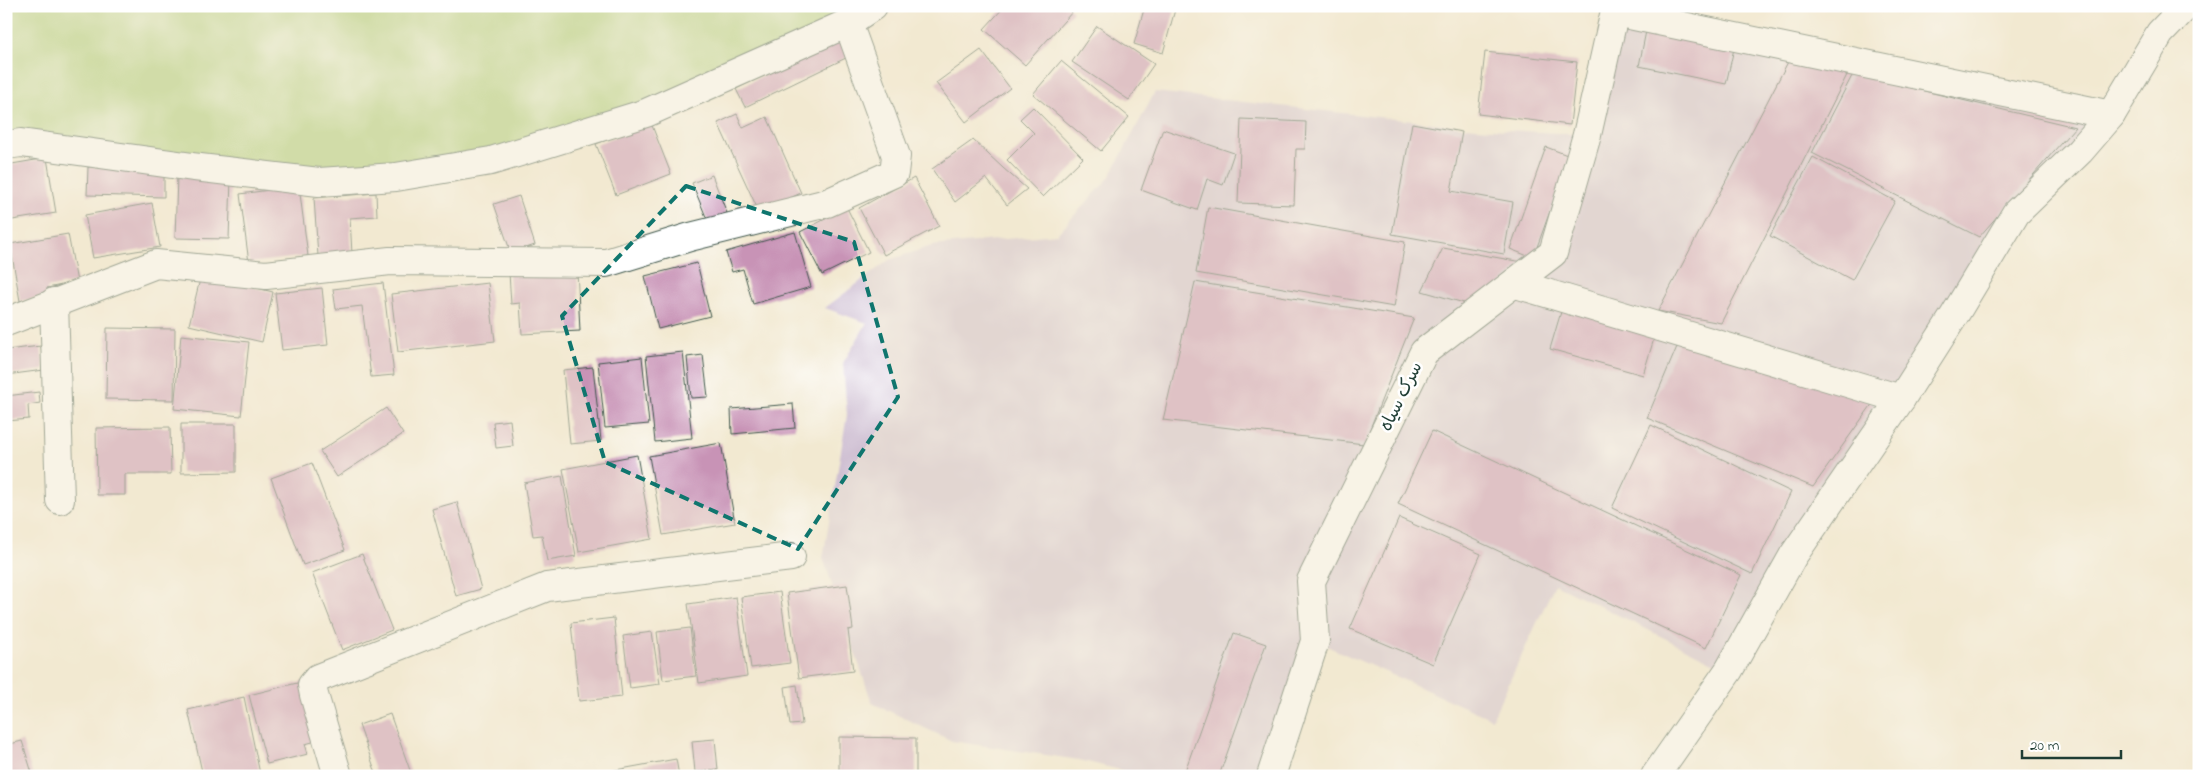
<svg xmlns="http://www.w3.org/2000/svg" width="2205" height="782" font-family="'Indie Flower','Playpen Sans Arabic',sans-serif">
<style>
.industrial{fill:#cebed1}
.green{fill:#a9cd76;stroke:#648555}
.building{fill:#c893b6}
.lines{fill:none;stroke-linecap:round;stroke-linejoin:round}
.minor-casing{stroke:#3f574c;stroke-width:30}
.minor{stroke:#fff;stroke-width:28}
.marked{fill:none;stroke:#0f766e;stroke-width:4;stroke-dasharray:10 6;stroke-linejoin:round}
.labels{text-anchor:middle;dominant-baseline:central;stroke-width:5;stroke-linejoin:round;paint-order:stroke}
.street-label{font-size:18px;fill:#1f3d34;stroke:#fff}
</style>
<rect width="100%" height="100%" fill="#fff"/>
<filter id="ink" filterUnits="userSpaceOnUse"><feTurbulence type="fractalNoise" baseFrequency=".02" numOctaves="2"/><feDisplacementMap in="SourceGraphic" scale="10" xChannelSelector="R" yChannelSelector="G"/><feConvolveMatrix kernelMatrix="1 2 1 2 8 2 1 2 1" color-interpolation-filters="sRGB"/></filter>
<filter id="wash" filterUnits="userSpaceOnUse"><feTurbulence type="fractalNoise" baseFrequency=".0096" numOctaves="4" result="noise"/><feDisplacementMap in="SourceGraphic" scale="20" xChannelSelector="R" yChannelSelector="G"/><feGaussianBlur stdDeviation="1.12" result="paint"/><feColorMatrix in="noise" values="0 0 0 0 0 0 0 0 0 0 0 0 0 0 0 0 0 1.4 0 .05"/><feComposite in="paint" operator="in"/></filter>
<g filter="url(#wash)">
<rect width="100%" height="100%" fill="#f2e9d1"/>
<path class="industrial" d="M 1615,12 L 2111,115 L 2016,213 L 1729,670 L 1555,584 L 1492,719 L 1315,641 L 1271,776 L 1145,776 L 1079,760 L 952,741 L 872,703 L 823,558 L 847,415 L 843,363 L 867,323 L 825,308 L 889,260 L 932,246 L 1057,234 L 1109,178 L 1155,92 L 1476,128 L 1587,135 Z"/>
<path class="green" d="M 6,6 L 873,6 L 646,113 L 396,177 L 6,145 Z"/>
<g id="blocks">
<g class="building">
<path d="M 1005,6 L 1067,6 L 1073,11 L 1025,65 L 984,29 Z"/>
<path d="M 1145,6 L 1176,6 L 1163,53 L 1134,44 Z"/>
<path d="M 1097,26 L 1154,64 L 1129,100 L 1072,62 Z"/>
<path d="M 1647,26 L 1735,44 L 1726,84 L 1639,66 Z"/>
<path d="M 840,37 L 850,56 L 745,107 L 736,89 Z"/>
<path d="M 981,50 L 1010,88 L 966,122 L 936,83 Z"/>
<path d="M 1485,52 L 1577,62 L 1570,125 L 1478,114 Z"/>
<path d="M 1790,58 L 1848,73 L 1721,323 L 1658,311 Z"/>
<path d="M 1061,61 L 1129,117 L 1101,151 L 1033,94 Z"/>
<path d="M 1853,74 L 2075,127 L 1979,237 L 1812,153 Z"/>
<path d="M 1033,107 L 1083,158 L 1043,197 L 1007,160 L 1034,133 L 1020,119 Z"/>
<path d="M 737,114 L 743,128 L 767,117 L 801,193 L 759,212 L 718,123 Z"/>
<path d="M 1241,119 L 1306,122 L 1305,149 L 1296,149 L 1294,205 L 1238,203 Z"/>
<path d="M 651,123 L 671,174 L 616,195 L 596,144 Z"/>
<path d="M 1412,123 L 1462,132 L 1451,191 L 1513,202 L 1504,254 L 1392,234 Z"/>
<path d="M 1163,129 L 1234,153 L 1223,185 L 1207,179 L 1197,210 L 1141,190 Z"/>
<path d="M 973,140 L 1003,168 L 1027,189 L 1007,205 L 986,178 L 955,202 L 932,169 Z"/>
<path d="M 1546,147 L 1570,156 L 1533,258 L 1510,249 Z"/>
<path d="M 1813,157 L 1895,201 L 1852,280 L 1770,236 Z"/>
<path d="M 47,158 L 56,213 L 6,221 L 6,165 Z"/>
<path d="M 88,167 L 164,169 L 164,197 L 87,195 Z"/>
<path d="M 712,175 L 730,221 L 711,229 L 692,183 Z"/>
<path d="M 177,176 L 231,178 L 229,239 L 175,238 Z"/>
<path d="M 914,178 L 939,226 L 884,255 L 859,208 Z"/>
<path d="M 299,186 L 308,256 L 249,263 L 240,194 Z"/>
<path d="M 376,193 L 377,216 L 350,218 L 352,254 L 318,256 L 314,198 Z"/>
<path d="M 519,196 L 535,245 L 511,253 L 494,204 Z"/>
<path d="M 152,203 L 160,247 L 93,258 L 85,215 Z"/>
<path d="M 1208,207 L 1405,242 L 1394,307 L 1196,273 Z"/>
<path d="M 847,208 L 869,252 L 822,275 L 800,232 Z"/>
<path d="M 795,232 L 811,287 L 753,304 L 743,269 L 732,272 L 726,252 Z"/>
<path d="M 68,234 L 77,282 L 47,288 L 48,296 L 20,301 L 10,244 Z"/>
<path d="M 1443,248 L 1522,262 L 1478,307 L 1422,291 Z"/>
<path d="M 697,263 L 710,316 L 658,329 L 645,276 Z"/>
<path d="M 577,269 L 580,331 L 522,334 L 520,303 L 511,304 L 509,273 Z"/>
<path d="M 201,275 L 273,292 L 262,342 L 189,325 Z"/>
<path d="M 1195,282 L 1414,318 L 1364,444 L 1163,420 Z"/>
<path d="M 383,283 L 394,375 L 371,377 L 362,306 L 336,309 L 333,289 Z"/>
<path d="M 488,283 L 495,341 L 398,352 L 391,294 Z"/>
<path d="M 322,288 L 328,345 L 282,350 L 275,293 Z"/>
<path d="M 1563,305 L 1656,332 L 1643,375 L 1550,349 Z"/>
<path d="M 107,328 L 175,329 L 174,400 L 106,399 Z"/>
<path d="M 181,335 L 249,342 L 241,416 L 174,409 Z"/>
<path d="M 1679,342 L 1873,403 L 1813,487 L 1647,418 Z"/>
<path d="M 41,346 L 44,370 L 6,375 L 6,350 Z"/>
<path d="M 683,352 L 692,438 L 655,442 L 646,356 Z"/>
<path d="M 703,355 L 708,397 L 691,398 L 687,357 Z"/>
<path d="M 642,357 L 649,424 L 605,428 L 598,362 Z"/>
<path d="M 593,367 L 601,441 L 570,444 L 563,370 Z"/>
<path d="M 39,392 L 40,403 L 28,405 L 29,419 L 7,421 L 6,396 Z"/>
<path d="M 793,404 L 795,428 L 732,434 L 731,409 Z"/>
<path d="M 386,408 L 403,434 L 337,477 L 320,451 Z"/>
<path d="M 510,420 L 513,446 L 496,448 L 493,422 Z"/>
<path d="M 181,424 L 236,424 L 236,472 L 181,473 Z"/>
<path d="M 1651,425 L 1791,492 L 1752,574 L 1612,508 Z"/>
<path d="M 170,427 L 171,474 L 125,474 L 125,495 L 97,495 L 96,428 Z"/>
<path d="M 1432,431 L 1741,575 L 1706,648 L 1398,504 Z"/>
<path d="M 721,443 L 735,523 L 663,535 L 649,456 Z"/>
<path d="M 637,455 L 652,539 L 579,552 L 563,469 Z"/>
<path d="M 312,463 L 345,550 L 303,565 L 271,478 Z"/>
<path d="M 562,476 L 576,556 L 547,561 L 542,535 L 533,536 L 524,483 Z"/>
<path d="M 457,502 L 481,589 L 456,596 L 432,509 Z"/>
<path d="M 1399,518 L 1481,554 L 1433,664 L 1350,629 Z"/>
<path d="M 362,554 L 392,630 L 342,650 L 312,573 Z"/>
<path d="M 847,585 L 853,629 L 848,630 L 853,671 L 799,678 L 787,593 Z"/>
<path d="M 780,592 L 790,663 L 751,668 L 741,597 Z"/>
<path d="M 736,597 L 747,676 L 699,683 L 688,604 Z"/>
<path d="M 614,618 L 622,697 L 579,701 L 571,623 Z"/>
<path d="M 690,628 L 696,676 L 663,680 L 657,632 Z"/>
<path d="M 652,632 L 660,684 L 630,688 L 623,636 Z"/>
<path d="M 1234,633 L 1266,644 L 1219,776 L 1198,776 L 1185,771 Z"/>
<path d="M 305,681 L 320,740 L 305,744 L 308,754 L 267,764 L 249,695 Z"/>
<path d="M 797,685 L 802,724 L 790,725 L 785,687 Z"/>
<path d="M 244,697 L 260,774 L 250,776 L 203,776 L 188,710 Z"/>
<path d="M 390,714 L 412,776 L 377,776 L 359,725 Z"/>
<path d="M 839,737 L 916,738 L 916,776 L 839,776 Z"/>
<path d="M 715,739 L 718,770 L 695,772 L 692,741 Z"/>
<path d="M 22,741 L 33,776 L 6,776 L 6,745 Z"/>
<path d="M 676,759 L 679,776 L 599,776 L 599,773 Z"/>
</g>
</g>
</g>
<g filter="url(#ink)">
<use href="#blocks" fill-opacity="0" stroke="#3f574c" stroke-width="1"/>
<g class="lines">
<defs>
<g id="minor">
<path d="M 1615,12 L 2111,115"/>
<path d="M 6,145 L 21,143 L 193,167 L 319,182 L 396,177 L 491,161 L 646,113 L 848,23 L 873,6"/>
<path d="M 1516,284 L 1901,399"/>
<path d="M 54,302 L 60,500"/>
<path d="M 6,322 L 156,264 L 266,275 L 390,261 L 606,263 L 690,237 L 827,203 L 894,173 L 896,156 L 848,23"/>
<path d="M 338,776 L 314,695 L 312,685 L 318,678 L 547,587 L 791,557"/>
<path d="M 1271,776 L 1315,641 L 1311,581 L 1424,352 L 1553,253 L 1587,135 L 1616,6"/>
<path d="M 1655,776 L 1729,670 L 1793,556 L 1901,399 L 1954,316 L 2016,213 L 2080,151 L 2111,115 L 2160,33 L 2186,6"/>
</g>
</defs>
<use href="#minor" class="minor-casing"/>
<use href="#minor" class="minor"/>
</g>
</g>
<path d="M0 0H2205V782H0ZM 686,186 L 854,242 L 898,397 L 798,549 L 605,462 L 562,316 Z" fill="#f2e9d1" fill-opacity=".55" fill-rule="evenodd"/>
<path class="marked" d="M 686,186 L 854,242 L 898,397 L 798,549 L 605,462 L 562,316 Z"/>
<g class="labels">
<g class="street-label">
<text transform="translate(1402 397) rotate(-64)">سرک سیاه</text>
</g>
</g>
<rect width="2205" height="782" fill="none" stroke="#fff" stroke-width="25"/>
<path d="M2022 750v8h99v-8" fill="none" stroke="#1f3d34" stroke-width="2.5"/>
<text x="2030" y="750" font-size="15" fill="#1f3d34" stroke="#ffffff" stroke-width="4" paint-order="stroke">20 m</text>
</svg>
